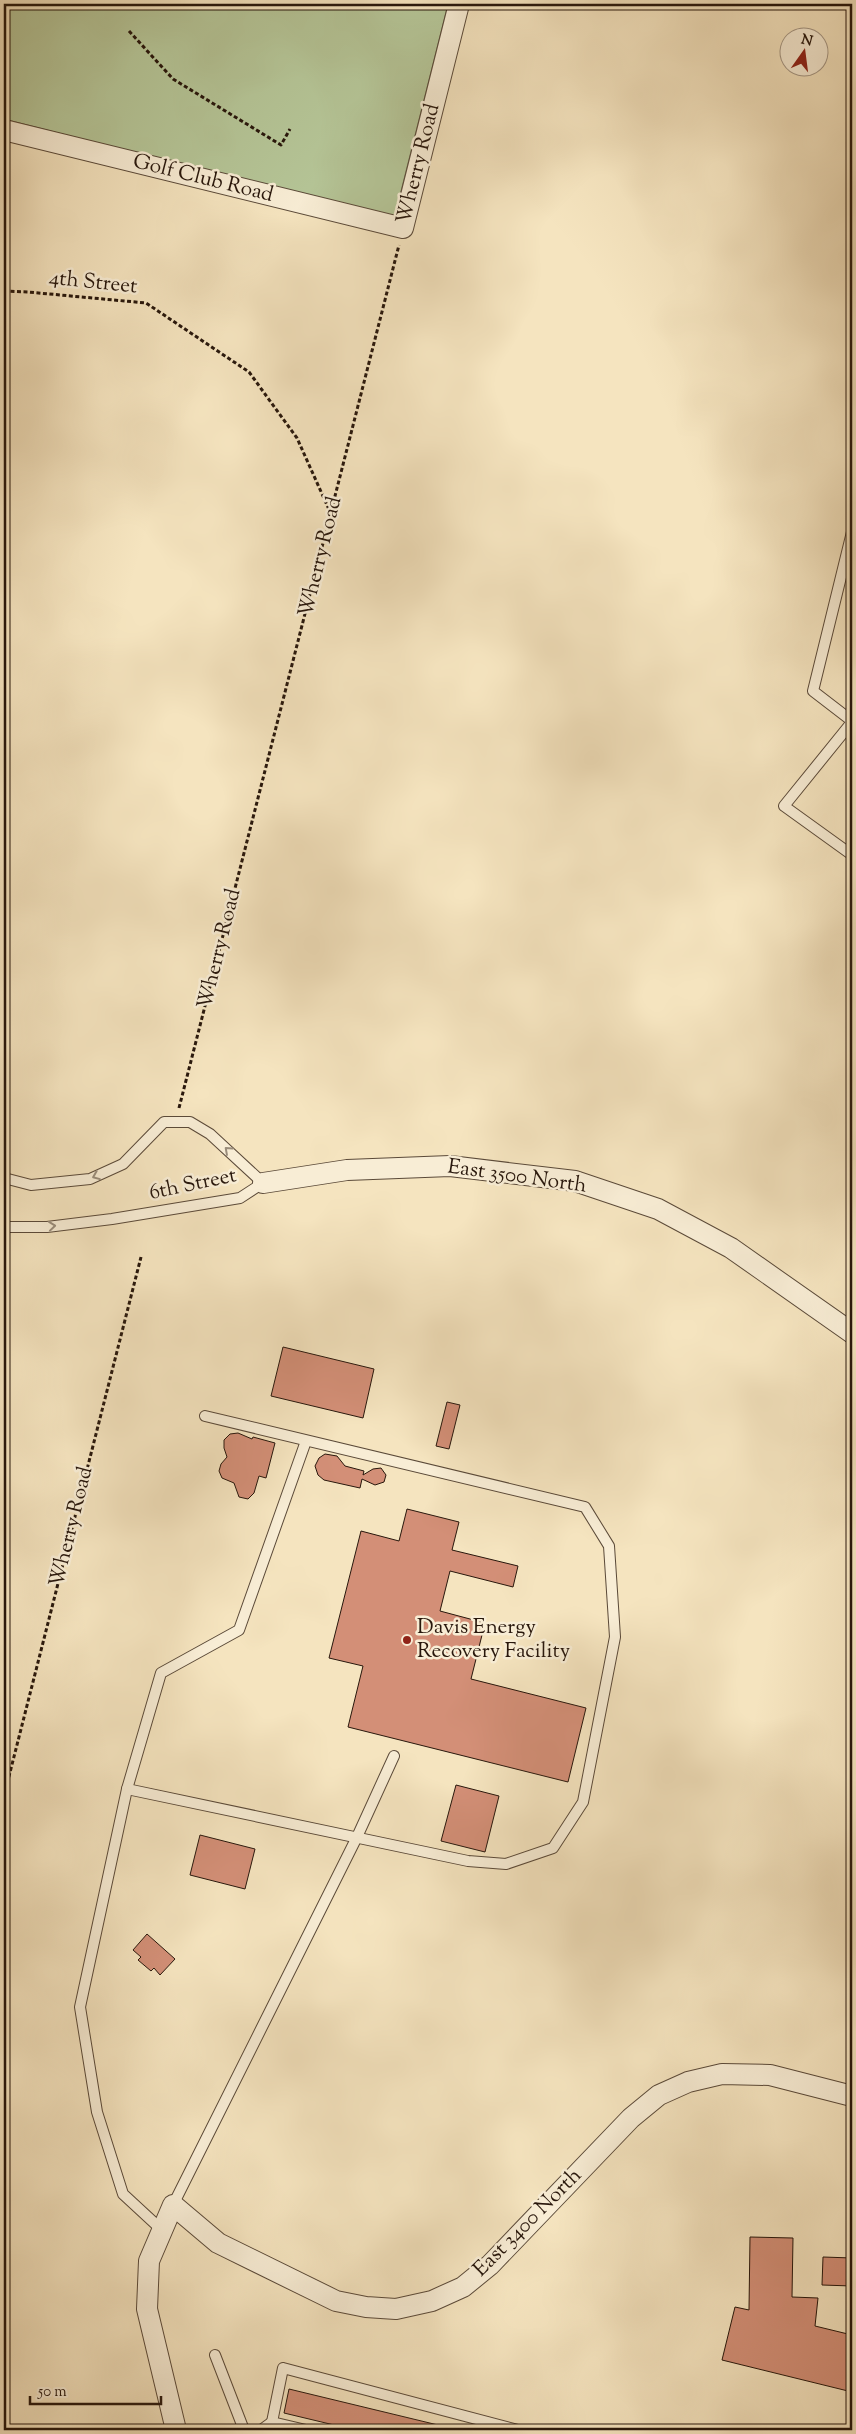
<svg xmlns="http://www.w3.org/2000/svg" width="856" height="2434" font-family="'Sorts Mill Goudy',serif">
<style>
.green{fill:#b5c597;stroke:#6e6e52}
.building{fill:#d38f77;stroke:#28170c}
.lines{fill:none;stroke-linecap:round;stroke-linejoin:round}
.lane-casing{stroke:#5b4a39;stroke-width:12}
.street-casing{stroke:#5b4a39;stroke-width:22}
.path{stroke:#28170c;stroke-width:3;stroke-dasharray:4 2.5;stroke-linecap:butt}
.lane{stroke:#f8edd5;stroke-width:10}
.street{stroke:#f8edd5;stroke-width:20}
.oneway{stroke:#9a8d7b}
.poi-dot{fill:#8f2418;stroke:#f8edd5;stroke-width:2}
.labels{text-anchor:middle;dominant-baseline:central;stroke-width:5;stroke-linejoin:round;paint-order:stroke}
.street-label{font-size:21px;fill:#28170c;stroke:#f8edd5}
.poi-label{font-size:21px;fill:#28170c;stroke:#f8edd5;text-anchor:start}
</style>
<rect width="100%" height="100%" fill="#f5e4bf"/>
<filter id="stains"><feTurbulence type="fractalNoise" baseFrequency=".004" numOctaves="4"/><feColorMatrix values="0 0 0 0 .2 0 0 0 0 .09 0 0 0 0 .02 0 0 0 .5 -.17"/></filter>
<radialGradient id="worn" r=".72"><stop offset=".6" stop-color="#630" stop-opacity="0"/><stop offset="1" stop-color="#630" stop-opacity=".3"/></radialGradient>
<path class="green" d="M 4,4 L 448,4 L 394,219 L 4,119 Z"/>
<g class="building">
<path d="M 283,1347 L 374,1369 L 363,1418 L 271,1396 Z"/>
<path d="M 447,1402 L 460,1405 L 449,1449 L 436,1446 Z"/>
<path d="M 238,1433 L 252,1439 L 253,1437 L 275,1443 L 266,1478 L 259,1476 L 254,1493 L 248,1499 L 239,1497 L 234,1483 L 222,1478 L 219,1471 L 221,1464 L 227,1457 L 224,1448 L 224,1440 L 230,1434 Z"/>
<path d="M 325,1454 L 337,1456 L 345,1466 L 364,1471 L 363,1475 L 373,1469 L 381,1468 L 386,1475 L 384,1482 L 375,1485 L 362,1479 L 360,1488 L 324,1480 L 318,1475 L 315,1466 L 319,1458 Z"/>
<path d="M 407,1509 L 459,1522 L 452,1550 L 518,1566 L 513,1587 L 450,1571 L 440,1611 L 485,1623 L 471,1679 L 586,1708 L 568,1782 L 348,1727 L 363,1666 L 329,1658 L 361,1531 L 399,1541 Z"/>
<path d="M 456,1785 L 499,1796 L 485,1852 L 441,1841 Z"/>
<path d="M 200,1835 L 255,1849 L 245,1889 L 190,1875 Z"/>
<path d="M 147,1934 L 175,1959 L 160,1975 L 154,1968 L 151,1971 L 138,1960 L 141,1957 L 133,1950 Z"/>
<path d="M 750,2237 L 793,2238 L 792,2297 L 818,2298 L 815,2326 L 852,2335 L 852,2373 L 848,2391 L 722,2360 L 735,2307 L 749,2310 Z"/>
<path d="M 823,2257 L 852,2258 L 852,2286 L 822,2285 Z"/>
<path d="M 289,2389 L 438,2425 L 437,2430 L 355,2430 L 284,2413 Z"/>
</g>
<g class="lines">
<defs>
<g id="lane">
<path d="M 852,532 L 813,691 L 852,721"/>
<path d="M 852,722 L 784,806 L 852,855"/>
<path d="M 4,1178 L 31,1185 L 90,1179 L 123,1164 L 164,1122 L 190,1122 L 210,1134 L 263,1183 L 240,1198 L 112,1219 L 47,1227 L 4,1227"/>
<path d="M 127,1789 L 468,1861 L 506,1864 L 553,1848 L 583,1802 L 615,1637 L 609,1546 L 585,1507 L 205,1416"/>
<path d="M 173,2205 L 357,1837 L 394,1756"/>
<path d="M 163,2231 L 123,2194 L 97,2112 L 80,2007 L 127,1789 L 161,1673 L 239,1630 L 306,1441"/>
<path d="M 215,2355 L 244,2430"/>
<path d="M 261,2430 L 272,2422"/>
<path d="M 306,2430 L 272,2422 L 283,2368 L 518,2430"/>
</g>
<g id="street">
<path d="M 4,130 L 403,228 L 459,4"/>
<path d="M 263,1183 L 347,1170 L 450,1166 L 575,1181 L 658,1209 L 731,1248 L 852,1333"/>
<path d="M 176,2430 L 147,2309 L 149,2261 L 173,2205 L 218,2243 L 336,2301 L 366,2307 L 396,2309 L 432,2301 L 463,2287 L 490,2265 L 631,2118 L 659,2095 L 688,2082 L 722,2074 L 770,2075 L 852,2096"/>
</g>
</defs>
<use href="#lane" class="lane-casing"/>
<use href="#street" class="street-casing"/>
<g class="path">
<path d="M 129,31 L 173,79 L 281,145 L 290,129"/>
<path d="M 4,291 L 28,292 L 146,303 L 249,372 L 297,438 L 331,514"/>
<path d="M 179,1108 L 399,245"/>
<path d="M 4,1796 L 141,1257"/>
</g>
<use href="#lane" class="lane"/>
<use href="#street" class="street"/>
</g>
<defs><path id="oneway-chevron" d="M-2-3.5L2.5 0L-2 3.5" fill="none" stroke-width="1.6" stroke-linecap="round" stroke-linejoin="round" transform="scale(1.25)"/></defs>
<g class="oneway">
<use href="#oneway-chevron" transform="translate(228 1150) rotate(-138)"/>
<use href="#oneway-chevron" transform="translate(96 1176) rotate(158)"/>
<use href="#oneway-chevron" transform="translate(52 1226) rotate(-6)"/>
</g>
<circle class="poi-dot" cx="407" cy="1640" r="5"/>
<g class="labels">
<g class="street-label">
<text transform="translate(419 164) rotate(-76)">Wherry Road</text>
<text transform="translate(203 179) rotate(14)">Golf Club Road</text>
<text transform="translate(93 283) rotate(6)">4th Street</text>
<text transform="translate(321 557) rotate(-76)">Wherry Road</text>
<text transform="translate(220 949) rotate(-76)">Wherry Road</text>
<text transform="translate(517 1177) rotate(8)">East 3500 North</text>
<text transform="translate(193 1185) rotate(-12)">6th Street</text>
<text transform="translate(72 1527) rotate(-76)">Wherry Road</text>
<text transform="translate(528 2223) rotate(-45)">East 3400 North</text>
</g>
<g class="poi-label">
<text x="417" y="1628">Davis Energy<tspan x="417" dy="24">Recovery Facility</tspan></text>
</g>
</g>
<rect width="856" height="2434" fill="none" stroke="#f5e4bf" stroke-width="20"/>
<rect x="5" y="5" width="846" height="2424" fill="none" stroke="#28170c" stroke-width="2.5"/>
<rect x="10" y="10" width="836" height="2414" fill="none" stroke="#28170c"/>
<g transform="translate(804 52) rotate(14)"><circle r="24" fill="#f8edd5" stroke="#a59785"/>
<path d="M0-4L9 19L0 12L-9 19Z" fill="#8f2418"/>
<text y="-8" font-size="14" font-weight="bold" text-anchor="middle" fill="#28170c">N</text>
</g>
<path d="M30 2396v8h131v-8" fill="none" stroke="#28170c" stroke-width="2.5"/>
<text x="38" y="2396" font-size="15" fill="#28170c" stroke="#f8edd5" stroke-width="4" paint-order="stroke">50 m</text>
<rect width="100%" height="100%" filter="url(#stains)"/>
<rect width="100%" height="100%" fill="url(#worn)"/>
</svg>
